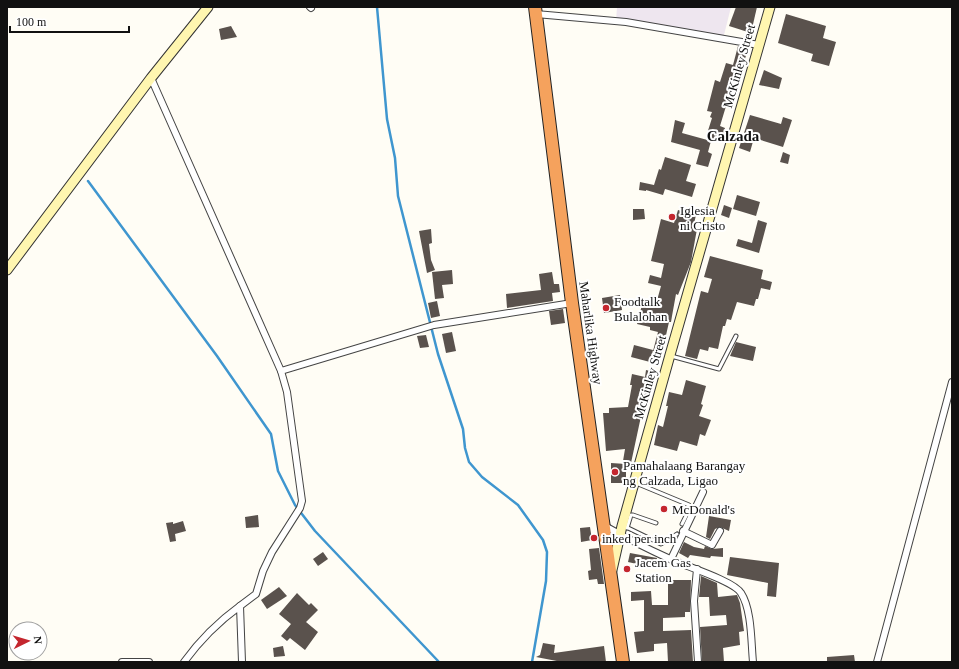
<svg xmlns="http://www.w3.org/2000/svg" width="959" height="669" font-family="'Times New Roman',serif">
<style>
.industrial{fill:#eee6ef}
.lines{fill:none;stroke-linecap:round;stroke-linejoin:round}
.stream{stroke:#3f96cf;stroke-width:2.5}
.building{fill:#5a524d}
.lane-casing{stroke:#444;stroke-width:5}
.street-casing{stroke:#444;stroke-width:8}
.secondary-casing{stroke:#333;stroke-width:11}
.highway-casing{stroke:#222;stroke-width:14}
.lane{stroke:#fff;stroke-width:3}
.street{stroke:#fff;stroke-width:6}
.secondary{stroke:#fff6b0;stroke-width:9}
.highway{stroke:#f5a25d;stroke-width:12}
.poi-dot{fill:#c4262e;stroke:#fff;stroke-width:1.5}
.labels{text-anchor:middle;dominant-baseline:central;stroke-width:4;stroke-linejoin:round;paint-order:stroke}
.street-label{font-size:13px;fill:#111;stroke:#fff}
.poi-label{font-size:13px;fill:#111;stroke:#fff;text-anchor:start}
.quarter-label{font-size:15px;font-weight:bold;fill:#111;stroke:#fff}
</style>
<rect width="100%" height="100%" fill="#fffdf5"/>
<path class="industrial" d="M 617,7 L 731,7 L 723,39 L 616,21 Z"/>
<g class="lines">
<g class="stream">
<path d="M 377,7 L 387,119 L 395,158 L 398,196 L 438,354 L 463,429 L 465,448 L 469,462 L 482,477 L 518,505 L 543,540 L 547,552 L 546,581 L 532,662"/>
<path d="M 88,181 L 217,356 L 271,434 L 278,471 L 295,505 L 315,531 L 439,662"/>
</g>
</g>
<g class="building">
<path d="M 736,7 L 757,7 L 751,33 L 729,26 Z"/>
<path d="M 786,14 L 826,26 L 823,38 L 836,42 L 829,66 L 811,61 L 813,54 L 778,43 Z"/>
<path d="M 231,26 L 237,37 L 221,40 L 219,29 Z"/>
<path d="M 738,46 L 748,48 L 745,59 L 742,58 L 733,83 L 720,126 L 725,128 L 721,142 L 706,137 L 712,118 L 710,117 L 712,112 L 707,111 L 715,80 L 720,82 L 726,63 L 733,65 Z"/>
<path d="M 764,70 L 782,78 L 779,89 L 759,85 Z"/>
<path d="M 750,115 L 781,124 L 783,117 L 792,120 L 783,147 L 754,138 L 750,152 L 739,148 Z"/>
<path d="M 675,120 L 685,123 L 682,133 L 711,141 L 708,152 L 712,154 L 708,167 L 696,164 L 700,150 L 671,142 Z"/>
<path d="M 783,152 L 790,155 L 788,164 L 780,162 Z"/>
<path d="M 665,157 L 691,165 L 686,181 L 696,184 L 692,197 L 665,189 L 663,195 L 646,190 L 646,191 L 639,190 L 640,182 L 654,185 L 659,169 L 661,170 Z"/>
<path d="M 737,195 L 760,202 L 756,216 L 733,209 Z"/>
<path d="M 724,205 L 732,208 L 729,218 L 721,215 Z"/>
<path d="M 633,209 L 644,209 L 645,219 L 633,220 Z"/>
<path d="M 678,210 L 696,215 L 693,228 L 697,229 L 691,262 L 678,295 L 676,294 L 672,316 L 671,322 L 669,322 L 662,353 L 653,351 L 658,332 L 650,330 L 650,327 L 637,324 L 643,301 L 656,304 L 661,286 L 648,283 L 650,275 L 661,278 L 664,264 L 651,261 L 661,219 L 674,223 Z"/>
<path d="M 758,220 L 767,223 L 759,253 L 736,246 L 738,239 L 752,243 Z"/>
<path d="M 431,229 L 432,243 L 429,244 L 431,260 L 435,270 L 427,273 L 419,231 Z"/>
<path d="M 710,256 L 763,270 L 761,279 L 772,282 L 770,290 L 761,288 L 758,299 L 756,299 L 754,306 L 737,302 L 731,320 L 727,319 L 725,326 L 723,326 L 718,349 L 709,347 L 708,351 L 700,349 L 697,359 L 685,356 L 701,291 L 708,293 L 712,279 L 704,277 Z"/>
<path d="M 452,270 L 453,284 L 442,285 L 444,298 L 435,299 L 432,272 Z"/>
<path d="M 552,272 L 554,284 L 559,284 L 560,292 L 552,293 L 553,301 L 507,308 L 506,294 L 541,290 L 539,274 Z"/>
<path d="M 620,295 L 622,310 L 604,313 L 602,298 Z"/>
<path d="M 437,301 L 440,316 L 431,318 L 428,303 Z"/>
<path d="M 563,309 L 565,323 L 551,325 L 549,311 Z"/>
<path d="M 452,332 L 456,351 L 446,353 L 442,334 Z"/>
<path d="M 426,335 L 429,347 L 420,348 L 417,336 Z"/>
<path d="M 736,342 L 756,347 L 753,361 L 730,356 Z"/>
<path d="M 634,345 L 653,350 L 650,362 L 631,357 Z"/>
<path d="M 646,370 L 654,372 L 645,407 L 643,407 L 631,463 L 623,461 L 625,449 L 606,451 L 603,413 L 609,413 L 609,408 L 628,407 L 632,385 L 630,385 L 632,374 L 645,377 Z"/>
<path d="M 686,380 L 706,386 L 701,404 L 703,405 L 699,416 L 711,420 L 705,436 L 700,434 L 697,446 L 680,441 L 677,451 L 654,445 L 658,425 L 663,427 L 668,406 L 666,406 L 669,392 L 682,395 Z"/>
<path d="M 611,463 L 626,464 L 626,483 L 611,483 Z"/>
<path d="M 258,515 L 259,527 L 246,528 L 245,517 Z"/>
<path d="M 709,516 L 731,520 L 729,531 L 720,527 L 715,529 L 710,539 L 706,537 Z"/>
<path d="M 183,521 L 186,531 L 175,534 L 176,541 L 170,542 L 166,523 L 173,522 L 173,524 Z"/>
<path d="M 590,527 L 592,540 L 581,542 L 580,528 Z"/>
<path d="M 684,542 L 694,547 L 704,549 L 705,546 L 712,549 L 723,548 L 723,557 L 711,556 L 710,558 L 690,555 L 688,558 L 679,553 Z"/>
<path d="M 599,548 L 604,584 L 598,584 L 597,579 L 589,580 L 588,571 L 591,570 L 589,549 Z"/>
<path d="M 323,552 L 328,559 L 318,566 L 313,559 Z"/>
<path d="M 630,553 L 657,558 L 655,568 L 628,562 Z"/>
<path d="M 730,557 L 779,563 L 776,597 L 767,596 L 768,583 L 727,575 Z"/>
<path d="M 701,576 L 717,583 L 718,597 L 737,595 L 740,603 L 744,631 L 739,632 L 740,645 L 723,648 L 724,662 L 702,662 L 700,627 L 727,625 L 726,615 L 710,616 L 709,597 L 699,597 Z"/>
<path d="M 668,580 L 691,580 L 690,612 L 685,612 L 685,617 L 663,618 L 663,631 L 691,630 L 693,662 L 668,662 L 667,643 L 654,644 L 654,651 L 637,653 L 634,632 L 644,631 L 644,600 L 631,601 L 631,592 L 651,591 L 652,605 L 668,605 Z"/>
<path d="M 279,587 L 287,596 L 267,609 L 261,600 Z"/>
<path d="M 297,593 L 309,605 L 311,603 L 318,610 L 306,622 L 318,632 L 305,650 L 290,638 L 287,641 L 281,636 L 291,624 L 279,614 Z"/>
<path d="M 543,643 L 555,645 L 554,653 L 604,646 L 606,662 L 562,662 L 536,657 L 540,655 Z"/>
<path d="M 283,646 L 285,656 L 274,657 L 273,648 Z"/>
<path d="M 854,655 L 855,662 L 827,662 L 827,657 Z"/>
</g>
<g class="lines">
<defs>
<g id="lane">
<path d="M 671,356 L 719,369 L 736,336"/>
<path d="M 636,483 L 689,505 L 689,510 L 682,524"/>
<path d="M 624,526 L 661,544 L 677,534"/>
<path d="M 627,528 L 631,515 L 633,515 L 656,523"/>
</g>
<g id="street">
<path d="M 310,7 L 311,8"/>
<path d="M 536,14 L 626,22 L 759,45"/>
<path d="M 151,78 L 281,371"/>
<path d="M 605,526 C 626,538 648,549 670,559 C 685,566 734,581 741,593 C 752,610 751,642 753,662"/>
<path d="M 683,531 L 712,545 L 720,531"/>
<path d="M 671,559 L 703,492"/>
<path d="M 697,569 L 694,601 L 698,662"/>
<path d="M 240,606 L 256,594 L 263,571 L 272,552 L 300,508 L 302,501 L 287,392 L 281,371 L 434,325 L 572,303"/>
<path d="M 122,662 L 149,662"/>
<path d="M 184,662 C 200,640 218,622 240,606 L 242,662"/>
<path d="M 877,662 L 952,382"/>
</g>
<g id="secondary">
<path d="M 7,270 L 151,78 L 208,7"/>
<path d="M 612,570 L 622,526 L 670,355 L 770,7"/>
</g>
<path id="highway" d="M 535,7 L 572,303 L 623,662"/>
</defs>
<use href="#lane" class="lane-casing"/>
<use href="#street" class="street-casing"/>
<use href="#secondary" class="secondary-casing"/>
<use href="#highway" class="highway-casing"/>
<use href="#lane" class="lane"/>
<use href="#street" class="street"/>
<use href="#secondary" class="secondary"/>
<use href="#highway" class="highway"/>
</g>
<g class="poi-dot">
<circle cx="672" cy="217" r="4"/>
<circle cx="606" cy="308" r="4"/>
<circle cx="615" cy="472" r="4"/>
<circle cx="664" cy="509" r="4"/>
<circle cx="594" cy="538" r="4"/>
<circle cx="627" cy="569" r="4"/>
</g>
<g class="labels">
<g class="street-label">
<text transform="translate(739 66) rotate(-74)">McKinley Street</text>
<text transform="translate(591 333) rotate(82)">Maharlika Highway</text>
<text transform="translate(650 377) rotate(-74)">McKinley Street</text>
</g>
<g class="poi-label">
<text x="680" y="210">Iglesia<tspan x="680" dy="15">ni Cristo</tspan></text>
<text x="614" y="301">Foodtalk<tspan x="614" dy="15">Bulalohan</tspan></text>
<text x="623" y="465">Pamahalaang Barangay<tspan x="623" dy="15">ng Calzada, Ligao</tspan></text>
<text x="672" y="509">McDonald's</text>
<text x="602" y="538">inked per inch</text>
<text x="635" y="562">Jacem Gas<tspan x="635" dy="15">Station</tspan></text>
</g>
<g class="quarter-label">
<text x="733" y="136">Calzada</text>
</g>
</g>
<rect width="959" height="669" fill="none" stroke="#111111" stroke-width="16"/>
<g transform="translate(28 641) rotate(85)"><circle r="19" fill="#ffffff" stroke="#a0a0a0"/>
<path d="M0-3L7 15L0 10L-7 15Z" fill="#c4262e"/>
<text y="-6" font-size="11" font-weight="bold" text-anchor="middle" fill="#111111">N</text>
</g>
<path d="M10 26v6h119v-6" fill="none" stroke="#111111" stroke-width="2"/>
<text x="16" y="26" font-size="12" fill="#111111" stroke="#ffffff" stroke-width="3" paint-order="stroke">100 m</text>
</svg>
